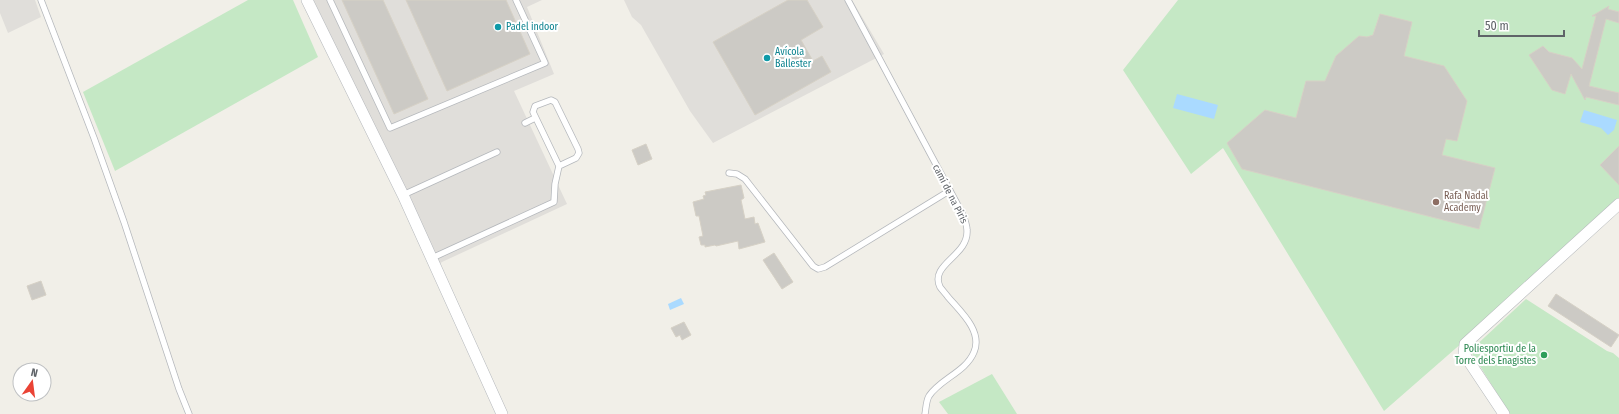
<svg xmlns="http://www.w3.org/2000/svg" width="1619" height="414" font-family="'Fira Sans Condensed',sans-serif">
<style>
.industrial{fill:#e0deda}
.green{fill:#c5e8c5}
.water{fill:#aadaff}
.building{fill:#cccac5;stroke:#d6d1c6}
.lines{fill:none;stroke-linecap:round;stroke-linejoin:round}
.service-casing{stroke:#b5b8bc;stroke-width:7}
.minor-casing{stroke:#b5b8bc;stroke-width:12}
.service{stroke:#fff;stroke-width:5.5}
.minor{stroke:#fff;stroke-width:11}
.culture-dot{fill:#0f9aa8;stroke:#fff;stroke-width:1.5}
.education-dot{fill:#8d6e63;stroke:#fff;stroke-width:1.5}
.leisure-dot{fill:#2e9e5b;stroke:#fff;stroke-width:1.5}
.labels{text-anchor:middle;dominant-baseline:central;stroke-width:4;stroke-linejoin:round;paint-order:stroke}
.culture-label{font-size:10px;fill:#0d838f;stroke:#fff;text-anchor:start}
.street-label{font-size:10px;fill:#5f6368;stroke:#fff}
.education-label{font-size:10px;fill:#785e54;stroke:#fff;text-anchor:start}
.leisure-label{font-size:10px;fill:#27864d;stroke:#fff;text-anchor:end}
</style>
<rect width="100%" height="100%" fill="#f1efe8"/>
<g class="industrial">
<path d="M 0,0 L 35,0 L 41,17 L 8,33 L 0,13 Z"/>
<path d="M 307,0 L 542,0 L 527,7 L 554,74 L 514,91 L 567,204 L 442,262 L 434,268 Z"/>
<path d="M 624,0 L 852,0 L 884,54 L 713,143 L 690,111 L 641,25 L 632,17 Z"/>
</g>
<g class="green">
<path d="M 248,0 L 293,0 L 318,57 L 115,171 L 83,92 Z"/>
<path d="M 1178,0 L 1619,0 L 1619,199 L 1463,342 L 1384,411 L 1223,148 L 1191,174 L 1123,70 Z"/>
<path d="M 1526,299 L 1607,351 L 1613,353 L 1619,358 L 1619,414 L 1510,414 L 1471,352 L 1472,349 Z"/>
<path d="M 992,374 L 1017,414 L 948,414 L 939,402 Z"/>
</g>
<g class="water">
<path d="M 1177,94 L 1218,105 L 1214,119 L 1173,108 Z"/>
<path d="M 1584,110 L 1617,120 L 1614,130 L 1608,135 L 1601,128 L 1580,122 Z"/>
<path d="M 681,298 L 684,304 L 670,310 L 668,304 Z"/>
</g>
<g class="building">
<path d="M 342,0 L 383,0 L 428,99 L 394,114 Z"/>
<path d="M 406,0 L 506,0 L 530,54 L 447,91 Z"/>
<path d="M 788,0 L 807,0 L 823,27 L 801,40 L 813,61 L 822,56 L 831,72 L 755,115 L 713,42 Z"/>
<path d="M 1609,6 L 1608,9 L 1619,12 L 1619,23 L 1606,19 L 1589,86 L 1619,93 L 1619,105 L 1586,97 L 1585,100 L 1571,74 L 1565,94 L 1552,90 L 1529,55 L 1543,46 L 1549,52 L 1572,58 L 1582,69 L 1596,16 L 1592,16 Z"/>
<path d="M 1380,14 L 1412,22 L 1404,56 L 1444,66 L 1467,101 L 1457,141 L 1446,139 L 1442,155 L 1495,168 L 1479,229 L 1242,169 L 1227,143 L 1265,110 L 1296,118 L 1306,81 L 1325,81 L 1336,56 L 1359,36 L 1367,37 L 1373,35 Z"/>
<path d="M 646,144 L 652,159 L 638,165 L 632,150 Z"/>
<path d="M 1619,146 L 1619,185 L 1600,165 Z"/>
<path d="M 741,185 L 744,198 L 741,200 L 745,219 L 754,217 L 755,224 L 758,223 L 765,242 L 739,249 L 738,241 L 716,246 L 715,245 L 705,247 L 705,245 L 701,245 L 699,237 L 703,236 L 699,216 L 696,216 L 693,202 L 704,199 L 703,196 L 706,195 L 705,192 Z"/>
<path d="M 774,253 L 793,282 L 782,289 L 763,260 Z"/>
<path d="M 41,281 L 46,295 L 32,300 L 27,286 Z"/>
<path d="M 1556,294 L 1619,335 L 1611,347 L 1548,306 Z"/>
<path d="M 684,322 L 691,335 L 682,340 L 680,335 L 676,337 L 671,328 Z"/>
</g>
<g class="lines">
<defs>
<g id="service">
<path d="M 41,0 L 94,138 L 124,222 L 179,389 L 189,414"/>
<path d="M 330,0 L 390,128 L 545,63 L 516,0"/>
<path d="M 848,0 L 962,213 C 964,218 967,224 967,230 C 969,256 929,264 940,287 C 942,290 946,294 948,297 C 960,311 983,331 974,352 C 966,372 940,379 929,396 C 926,401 926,409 925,414"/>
<path d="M 525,123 L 535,118"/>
<path d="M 729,173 L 737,174 L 745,179 L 813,266 L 818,269 L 825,267 L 949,191"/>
<path d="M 403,195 L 497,152"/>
<path d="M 432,258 L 554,202 L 555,184 L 559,166 L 576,158 L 579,153 L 578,149 L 555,102 L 551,100 L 535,106 L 533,112 L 559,166"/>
</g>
<g id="minor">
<path d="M 307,0 L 403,195 L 502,414"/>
<path d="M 1504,414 L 1464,354 L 1465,344 L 1619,204"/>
</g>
</defs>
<use href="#service" class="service-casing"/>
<use href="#minor" class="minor-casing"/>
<use href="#service" class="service"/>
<use href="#minor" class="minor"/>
</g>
<g class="culture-dot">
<circle cx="498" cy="27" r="4"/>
<circle cx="767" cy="58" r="4"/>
</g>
<circle class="education-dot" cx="1436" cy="202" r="4"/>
<circle class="leisure-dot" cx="1544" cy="355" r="4"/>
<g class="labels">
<g class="culture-label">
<text x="506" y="27">Padel indoor</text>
<text x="775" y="52">Avícola<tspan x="775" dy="12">Ballester</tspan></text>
</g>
<g class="street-label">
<text transform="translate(950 194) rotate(63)">camí de na Piris</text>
</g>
<g class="education-label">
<text x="1444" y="196">Rafa Nadal<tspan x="1444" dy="12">Academy</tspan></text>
</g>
<g class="leisure-label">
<text x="1536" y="349">Poliesportiu de la<tspan x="1536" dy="12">Torre dels Enagistes</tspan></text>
</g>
</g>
<g transform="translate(32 382) rotate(14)"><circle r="19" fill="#ffffff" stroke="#bfc1c3"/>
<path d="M0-3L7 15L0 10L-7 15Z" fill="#ea4335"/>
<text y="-6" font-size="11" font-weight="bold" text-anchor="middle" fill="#5f6368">N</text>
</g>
<path d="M1479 30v6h85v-6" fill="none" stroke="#5f6368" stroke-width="2"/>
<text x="1485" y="30" font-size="12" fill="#5f6368" stroke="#ffffff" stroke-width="3" paint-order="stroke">50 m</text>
</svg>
